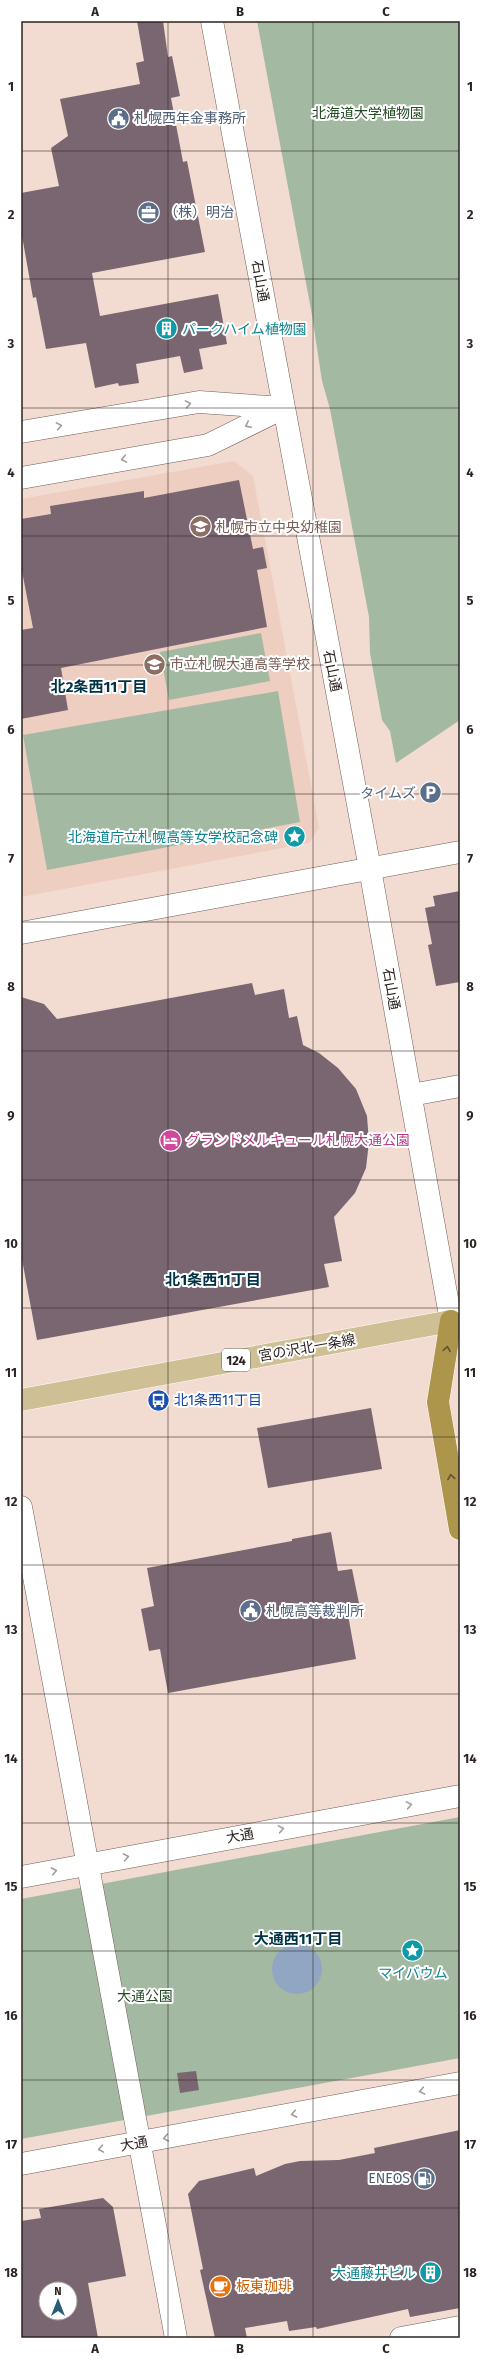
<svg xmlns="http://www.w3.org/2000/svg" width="481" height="2359" font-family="'Fira Sans','Noto Sans JP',sans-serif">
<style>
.built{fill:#edcec1}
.green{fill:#a3b9a2}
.water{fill:#91a6c2}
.building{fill:#796671;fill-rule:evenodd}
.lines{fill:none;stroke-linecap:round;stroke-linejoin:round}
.street-casing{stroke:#715d55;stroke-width:23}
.secondary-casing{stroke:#715d55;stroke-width:23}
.primary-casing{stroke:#fff;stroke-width:23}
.highway-casing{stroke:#fff;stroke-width:23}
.street{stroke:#fff;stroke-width:22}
.secondary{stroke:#fff;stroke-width:22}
.primary{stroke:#cebf94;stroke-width:22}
.highway{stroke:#ad954c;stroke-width:22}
.oneway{stroke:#a09c9b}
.oneway2{stroke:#605132}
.grid{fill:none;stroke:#2d2421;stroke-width:1;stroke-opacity:0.55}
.labels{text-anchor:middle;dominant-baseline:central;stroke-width:4;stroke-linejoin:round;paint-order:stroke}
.shield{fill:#fff;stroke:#6c6664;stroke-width:1}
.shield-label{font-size:13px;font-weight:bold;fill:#2d2421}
.park-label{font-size:14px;fill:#254b24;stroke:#fff}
.service-label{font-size:14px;fill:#4e5e75;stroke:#fff;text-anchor:start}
.street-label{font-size:14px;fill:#2d2421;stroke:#fff}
.culture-label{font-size:14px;fill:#0d838f;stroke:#fff;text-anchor:end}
.education-label{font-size:14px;fill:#785e54;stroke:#fff;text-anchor:start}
.hotel-label{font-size:14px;fill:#b23c85;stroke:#fff;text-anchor:start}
.transit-label{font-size:14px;fill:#164399;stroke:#fff;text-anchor:start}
.food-label{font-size:14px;fill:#c56008;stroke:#fff;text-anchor:start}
.neighbourhood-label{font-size:15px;font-weight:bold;fill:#013246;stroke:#fff}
.neatline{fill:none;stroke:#2d2421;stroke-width:1.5}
.grid-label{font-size:13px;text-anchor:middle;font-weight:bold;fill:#2d2421}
</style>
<rect width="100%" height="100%" fill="#f2dbd1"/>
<path class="built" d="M 234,461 L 253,476 L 319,828 L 309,843 L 21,897 L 21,499 Z"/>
<g class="green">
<path d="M 257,21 L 460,21 L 460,720 L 396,763 L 390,731 L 382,720 L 370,653 L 369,617 L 330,409 L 322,381 L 312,315 Z"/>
<path d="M 261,633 L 270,681 L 169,700 L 160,652 Z"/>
<path d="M 278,691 L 300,822 L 47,870 L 23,735 Z"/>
<path d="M 460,1817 L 460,2058 L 21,2139 L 21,1899 Z"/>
</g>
<circle class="water" cx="297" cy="1969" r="25"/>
<g class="building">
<path d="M 137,21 L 163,21 L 168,57 L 172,56 L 180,96 L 171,98 L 183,162 L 187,161 L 205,252 L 92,273 L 100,316 L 218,294 L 227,344 L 199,349 L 203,369 L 184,373 L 180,356 L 136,364 L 139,383 L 119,386 L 118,383 L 95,388 L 86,343 L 46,349 L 36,297 L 33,298 L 21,230 L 21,193 L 59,186 L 51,148 L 68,136 L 60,99 L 140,84 L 136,63 L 144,61 Z"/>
<path d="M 239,480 L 253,549 L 263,547 L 267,568 L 257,570 L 267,627 L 61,668 L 68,710 L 21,719 L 21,630 L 33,628 L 21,566 L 21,519 L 51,514 L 50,506 L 144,491 L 144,498 Z"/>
<path d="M 460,891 L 460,982 L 436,986 L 428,945 L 432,944 L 425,908 L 435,906 L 433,896 Z"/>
<path d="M 252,983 L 255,995 L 284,989 L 289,1018 L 297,1016 L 303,1045 L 319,1053 L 338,1068 L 356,1089 L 367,1116 L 369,1142 L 366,1168 L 355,1193 L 334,1217 L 342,1261 L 324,1264 L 329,1287 L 37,1340 L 21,1254 L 21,997 L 44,1004 L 57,1019 Z"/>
<path d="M 371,1408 L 382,1469 L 268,1488 L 257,1428 Z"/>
<path d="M 331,1532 L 338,1571 L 352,1569 L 361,1613 L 348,1615 L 356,1659 L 168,1693 L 160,1649 L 149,1651 L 141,1609 L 154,1606 L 147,1568 L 292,1541 L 292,1539 Z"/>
<path d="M 196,2071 L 199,2090 L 180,2093 L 177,2073 Z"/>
<path d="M 460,2130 L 460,2308 L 410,2317 L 408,2309 L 317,2329 L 316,2327 L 289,2331 L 287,2321 L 245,2328 L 247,2338 L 215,2338 L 200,2270 L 203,2269 L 188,2194 L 199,2181 L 254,2168 L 256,2176 L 285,2164 L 300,2161 L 339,2160 L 375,2153 L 374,2148 Z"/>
<path d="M 103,2198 L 113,2207 L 126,2276 L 88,2283 L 98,2338 L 21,2338 L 21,2221 L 41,2218 L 39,2209 ZM 46,2289 L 70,2289 L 70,2313 L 46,2313 Z"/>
</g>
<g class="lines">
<defs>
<g id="street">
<path d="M 411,1095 L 460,1086"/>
<path d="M 401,2338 L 460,2327"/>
</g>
<g id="secondary">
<path d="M 212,21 L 370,869 L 451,1321"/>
<path d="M 21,432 L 199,402 L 283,408"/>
<path d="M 21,478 L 208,445 L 283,408"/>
<path d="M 21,933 L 460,852"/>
<path d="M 21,1507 L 176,2338"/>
<path d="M 21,1877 L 460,1796"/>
<path d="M 21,2164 L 460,2083"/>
</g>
<path id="primary" d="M 21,1400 L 451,1321"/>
<path id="highway" d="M 451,1321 L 438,1402 L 460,1529"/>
</defs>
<use href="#street" class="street-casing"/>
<use href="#secondary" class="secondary-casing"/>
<use href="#primary" class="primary-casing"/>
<use href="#highway" class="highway-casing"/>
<use href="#street" class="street"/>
<use href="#secondary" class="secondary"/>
<use href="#primary" class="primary"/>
<use href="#highway" class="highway"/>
</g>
<defs><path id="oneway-chevron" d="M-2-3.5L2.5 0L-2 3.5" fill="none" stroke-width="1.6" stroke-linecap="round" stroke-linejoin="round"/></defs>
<g class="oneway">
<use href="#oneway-chevron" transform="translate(188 404) rotate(-10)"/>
<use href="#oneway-chevron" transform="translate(248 425) rotate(154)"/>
<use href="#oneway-chevron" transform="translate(59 426) rotate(-10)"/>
<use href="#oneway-chevron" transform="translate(124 459) rotate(170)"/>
<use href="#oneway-chevron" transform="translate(409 1805) rotate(-10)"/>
<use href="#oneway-chevron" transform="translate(281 1829) rotate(-10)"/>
<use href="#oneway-chevron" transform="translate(126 1857) rotate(-10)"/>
<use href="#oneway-chevron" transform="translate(54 1871) rotate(-11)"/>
<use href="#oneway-chevron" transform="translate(422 2091) rotate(169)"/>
<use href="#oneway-chevron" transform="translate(294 2114) rotate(169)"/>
<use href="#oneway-chevron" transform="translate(166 2138) rotate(170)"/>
<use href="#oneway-chevron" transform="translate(101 2149) rotate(170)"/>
</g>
<g class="oneway2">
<use href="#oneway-chevron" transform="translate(447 1349) rotate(-81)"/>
<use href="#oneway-chevron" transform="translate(451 1477) rotate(-100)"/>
</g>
<path class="grid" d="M 168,21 L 168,2338M 313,21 L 313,2338M 21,151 L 460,151M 21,279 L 460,279M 21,408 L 460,408M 21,536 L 460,536M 21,665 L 460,665M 21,794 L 460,794M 21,922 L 460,922M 21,1051 L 460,1051M 21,1180 L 460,1180M 21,1308 L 460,1308M 21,1437 L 460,1437M 21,1565 L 460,1565M 21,1694 L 460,1694M 21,1823 L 460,1823M 21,1951 L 460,1951M 21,2080 L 460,2080M 21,2208 L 460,2208"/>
<defs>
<symbol id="civic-disc" viewBox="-11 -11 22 22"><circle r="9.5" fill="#5c6f8a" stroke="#fff"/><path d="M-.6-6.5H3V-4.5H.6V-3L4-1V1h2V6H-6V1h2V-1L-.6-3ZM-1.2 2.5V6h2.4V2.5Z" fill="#fff"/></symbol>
<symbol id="office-disc" viewBox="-11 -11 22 22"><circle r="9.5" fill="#5c6f8a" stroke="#fff"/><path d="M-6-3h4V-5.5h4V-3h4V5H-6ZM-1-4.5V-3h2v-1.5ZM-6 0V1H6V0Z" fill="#fff"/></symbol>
<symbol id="building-disc" viewBox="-11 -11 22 22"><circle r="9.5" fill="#0f9aa8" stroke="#fff"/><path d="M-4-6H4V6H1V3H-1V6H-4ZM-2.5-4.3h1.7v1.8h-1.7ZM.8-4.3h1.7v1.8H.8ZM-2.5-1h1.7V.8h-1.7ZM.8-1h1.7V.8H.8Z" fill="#fff"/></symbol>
<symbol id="school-disc" viewBox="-11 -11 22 22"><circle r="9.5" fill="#8d6e63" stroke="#fff"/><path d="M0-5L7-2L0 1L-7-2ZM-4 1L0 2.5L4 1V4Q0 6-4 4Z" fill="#fff"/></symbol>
<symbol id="parking-disc" viewBox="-11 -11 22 22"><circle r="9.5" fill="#5c6f8a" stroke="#fff"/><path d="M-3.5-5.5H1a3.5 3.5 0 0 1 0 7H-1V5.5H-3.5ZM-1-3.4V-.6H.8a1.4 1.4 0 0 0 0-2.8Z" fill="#fff"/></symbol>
<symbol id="sight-disc" viewBox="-11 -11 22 22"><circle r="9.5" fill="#0f9aa8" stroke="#fff"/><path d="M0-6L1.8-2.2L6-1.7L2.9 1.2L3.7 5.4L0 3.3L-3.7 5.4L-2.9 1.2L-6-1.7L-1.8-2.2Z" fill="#fff"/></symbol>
<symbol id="hotel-disc" viewBox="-11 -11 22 22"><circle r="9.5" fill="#d1479c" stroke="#fff"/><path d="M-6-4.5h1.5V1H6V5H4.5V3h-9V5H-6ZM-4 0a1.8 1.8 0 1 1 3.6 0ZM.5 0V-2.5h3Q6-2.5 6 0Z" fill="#fff"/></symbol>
<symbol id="bus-disc" viewBox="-11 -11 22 22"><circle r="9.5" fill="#1a4fb4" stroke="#fff"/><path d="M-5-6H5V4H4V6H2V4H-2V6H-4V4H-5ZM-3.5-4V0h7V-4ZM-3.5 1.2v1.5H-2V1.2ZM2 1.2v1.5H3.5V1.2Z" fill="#fff"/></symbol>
<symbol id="fuel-disc" viewBox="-11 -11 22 22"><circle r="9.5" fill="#5c6f8a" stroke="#fff"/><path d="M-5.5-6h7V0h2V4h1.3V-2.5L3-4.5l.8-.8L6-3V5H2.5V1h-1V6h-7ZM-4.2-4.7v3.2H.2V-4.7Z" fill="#fff"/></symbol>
<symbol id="cafe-disc" viewBox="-11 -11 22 22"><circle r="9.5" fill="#e8710a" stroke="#fff"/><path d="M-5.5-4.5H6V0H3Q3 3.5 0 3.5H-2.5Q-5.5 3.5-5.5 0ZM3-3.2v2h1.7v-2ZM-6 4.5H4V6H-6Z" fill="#fff"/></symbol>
</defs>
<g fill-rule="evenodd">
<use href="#civic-disc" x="106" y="106" width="25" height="25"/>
<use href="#office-disc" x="136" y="200" width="25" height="25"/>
<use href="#building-disc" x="154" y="316" width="25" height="25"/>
<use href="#school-disc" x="188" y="514" width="25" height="25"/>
<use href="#school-disc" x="142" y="652" width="25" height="25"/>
<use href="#parking-disc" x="418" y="780" width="25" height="25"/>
<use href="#sight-disc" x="282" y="824" width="25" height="25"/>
<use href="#hotel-disc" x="158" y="1128" width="25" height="25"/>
<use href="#bus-disc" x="146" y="1388" width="25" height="25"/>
<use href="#civic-disc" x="238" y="1598" width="25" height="25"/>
<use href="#sight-disc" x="400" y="1938" width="25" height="25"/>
<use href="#fuel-disc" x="412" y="2166" width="25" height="25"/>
<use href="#building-disc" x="418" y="2260" width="25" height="25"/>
<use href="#cafe-disc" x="208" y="2274" width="25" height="25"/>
</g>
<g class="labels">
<rect class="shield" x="222" y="1349" width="28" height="22" rx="3"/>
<g class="shield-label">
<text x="236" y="1360">124</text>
</g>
<g class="park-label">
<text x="368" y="113">北海道大学植物園</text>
<text x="145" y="1996">大通公園</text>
</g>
<g class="service-label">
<text x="134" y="118">札幌西年金事務所</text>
<text x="164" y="212">（株）明治</text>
<text x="416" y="793" text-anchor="end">タイムズ</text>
<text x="266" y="1611">札幌高等裁判所</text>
<text x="410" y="2178" text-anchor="end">ENEOS</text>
</g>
<g class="street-label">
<text transform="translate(260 281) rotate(80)">石山通</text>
<text transform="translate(332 671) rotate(79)">石山通</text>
<text transform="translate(391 989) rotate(80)">石山通</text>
<text transform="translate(307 1348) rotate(-10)">宮の沢北一条線</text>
<text transform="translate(240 1836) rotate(-10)">大通</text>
<text transform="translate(134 2144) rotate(-10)">大通</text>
</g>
<g class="culture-label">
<text x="182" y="329" text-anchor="start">パークハイム植物園</text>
<text x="278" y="837">北海道庁立札幌高等女学校記念碑</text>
<text x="413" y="1973" text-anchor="middle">マイバウム</text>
<text x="416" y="2273">大通藤井ビル</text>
</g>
<g class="education-label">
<text x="216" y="527">札幌市立中央幼稚園</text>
<text x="170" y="664">市立札幌大通高等学校</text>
</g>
<g class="hotel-label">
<text x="186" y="1140">グランドメルキュール札幌大通公園</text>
</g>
<g class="transit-label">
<text x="174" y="1400">北1条西11丁目</text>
</g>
<g class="food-label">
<text x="236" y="2286">板東珈琲</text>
</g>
<g class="neighbourhood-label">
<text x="99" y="687">北2条西11丁目</text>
<text x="213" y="1280">北1条西11丁目</text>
<text x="298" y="1939">大通西11丁目</text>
</g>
</g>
<rect width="481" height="2359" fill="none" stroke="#ffffff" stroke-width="44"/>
<g transform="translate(58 2301)"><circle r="19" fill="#ffffff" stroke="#aba7a6"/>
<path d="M0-3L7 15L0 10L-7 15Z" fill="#265d78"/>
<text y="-6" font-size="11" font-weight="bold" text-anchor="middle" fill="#2d2421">N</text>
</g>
<rect x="22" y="22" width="437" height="2315" class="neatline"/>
<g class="grid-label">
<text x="95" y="16">A</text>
<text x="240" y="16">B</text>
<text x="386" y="16">C</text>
<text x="11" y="91">1</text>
<text x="470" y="91">1</text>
<text x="11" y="219">2</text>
<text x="470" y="219">2</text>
<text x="11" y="348">3</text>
<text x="470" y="348">3</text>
<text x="11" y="477">4</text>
<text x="470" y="477">4</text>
<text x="11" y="605">5</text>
<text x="470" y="605">5</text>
<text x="11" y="734">6</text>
<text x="470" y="734">6</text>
<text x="11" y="863">7</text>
<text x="470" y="863">7</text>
<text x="11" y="991">8</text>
<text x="470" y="991">8</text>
<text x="11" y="1120">9</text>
<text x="470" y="1120">9</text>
<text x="11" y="1248">10</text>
<text x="470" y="1248">10</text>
<text x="11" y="1377">11</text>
<text x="470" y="1377">11</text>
<text x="11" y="1506">12</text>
<text x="470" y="1506">12</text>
<text x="11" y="1634">13</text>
<text x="470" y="1634">13</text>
<text x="11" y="1763">14</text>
<text x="470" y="1763">14</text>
<text x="11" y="1891">15</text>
<text x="470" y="1891">15</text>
<text x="11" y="2020">16</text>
<text x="470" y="2020">16</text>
<text x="11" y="2149">17</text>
<text x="470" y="2149">17</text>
<text x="11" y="2277">18</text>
<text x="470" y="2277">18</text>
<text x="95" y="2353">A</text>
<text x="240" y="2353">B</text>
<text x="386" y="2353">C</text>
</g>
</svg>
